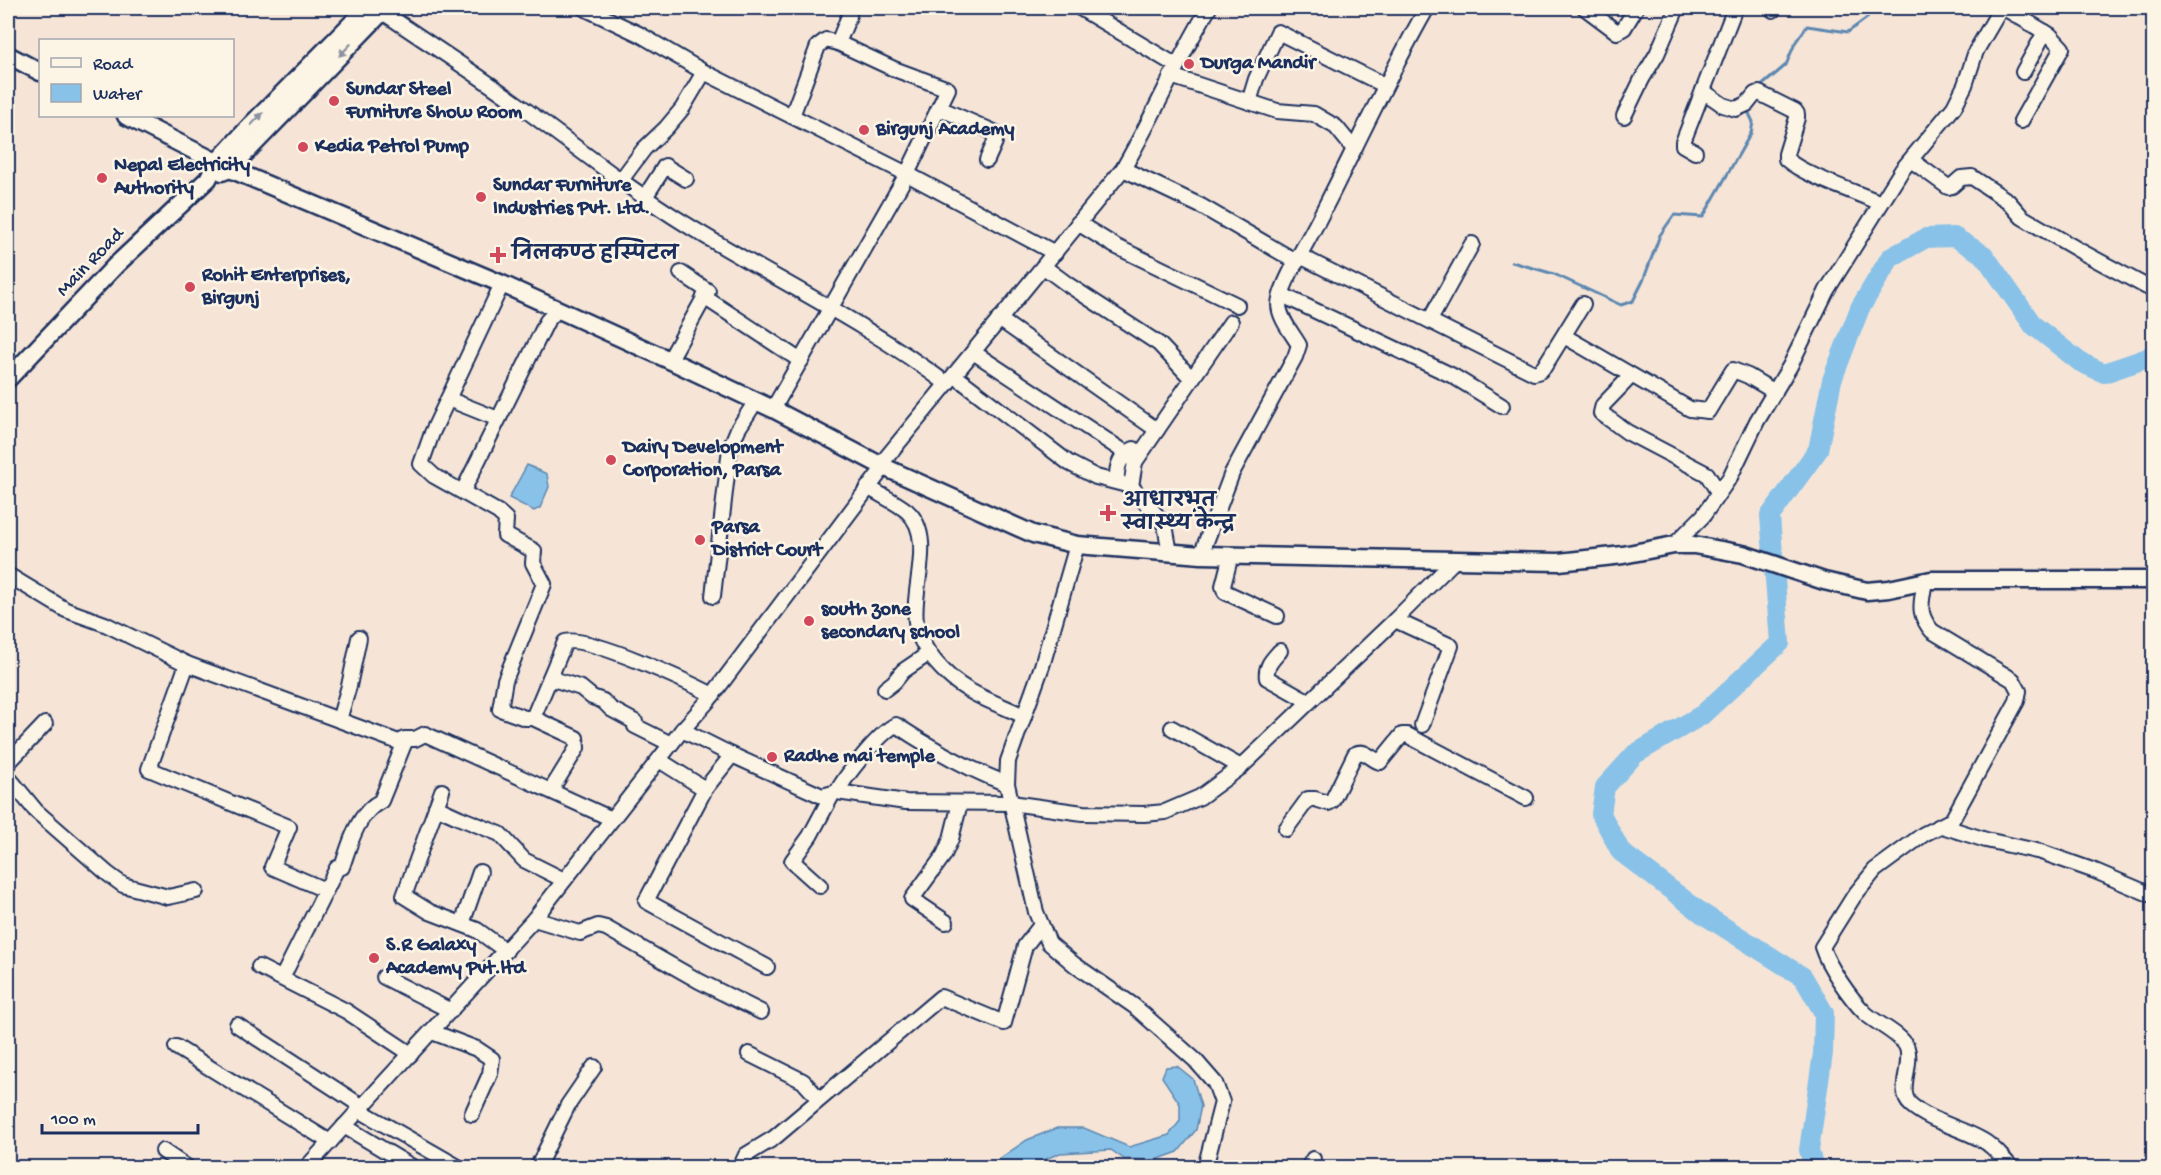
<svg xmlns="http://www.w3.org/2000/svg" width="2161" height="1175" font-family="'Gochi Hand','Playpen Sans Deva',sans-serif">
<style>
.water{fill:#89c2e8;stroke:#5d87b1;stroke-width:1.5}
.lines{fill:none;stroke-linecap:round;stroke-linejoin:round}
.stream{stroke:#5d87b1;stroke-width:3}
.river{stroke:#89c2e8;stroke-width:20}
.minor-casing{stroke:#1b2f5e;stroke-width:18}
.major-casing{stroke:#1b2f5e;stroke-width:21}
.minor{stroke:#fcf5e5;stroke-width:14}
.major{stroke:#fcf5e5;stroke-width:16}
.oneway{fill:#8c92a2}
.poi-dot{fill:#d1495b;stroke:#fcf5e5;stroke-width:2}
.labels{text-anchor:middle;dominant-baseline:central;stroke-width:5;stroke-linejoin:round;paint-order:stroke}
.poi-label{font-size:20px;font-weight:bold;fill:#1b2f5e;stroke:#fcf5e5;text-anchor:start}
.street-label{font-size:20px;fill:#1b2f5e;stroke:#fcf5e5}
</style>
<rect width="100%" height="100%" fill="#f6e5d7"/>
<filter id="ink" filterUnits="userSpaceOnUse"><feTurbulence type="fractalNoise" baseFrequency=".0167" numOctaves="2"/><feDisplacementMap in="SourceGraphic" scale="12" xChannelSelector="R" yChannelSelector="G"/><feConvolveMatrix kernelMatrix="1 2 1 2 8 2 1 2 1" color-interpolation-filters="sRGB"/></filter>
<g filter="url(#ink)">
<g class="water">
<path d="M 527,465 L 547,474 L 549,487 L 540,508 L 534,511 L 509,498 Z"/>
<path d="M 1177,1066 L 1193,1079 L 1201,1106 L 1196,1130 L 1178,1152 L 1156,1160 L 1124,1159 L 1111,1150 L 1060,1153 L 1027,1167 L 991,1167 L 993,1163 L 1027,1140 L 1057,1128 L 1084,1128 L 1129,1147 L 1169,1135 L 1180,1121 L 1180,1104 L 1162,1077 L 1166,1067 Z"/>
</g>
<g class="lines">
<g class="stream">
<path d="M 1759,88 L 1786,65 L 1795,43 L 1807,26 L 1848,32 L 1867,18 L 1871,8"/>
<path d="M 1512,262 L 1554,274 L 1621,305 L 1633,301 L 1643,281 L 1660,235 L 1674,215 L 1703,217 L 1751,133 L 1753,122 L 1746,107"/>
</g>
<path class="river" d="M 1814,1168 L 1809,1150 L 1823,1053 L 1824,1013 L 1803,977 L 1703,914 L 1621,852 L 1601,814 L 1605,787 L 1635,754 L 1702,715 L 1780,643 L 1770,516 L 1818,450 L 1832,380 L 1860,308 L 1890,258 L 1926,238 L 1954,237 L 1984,255 L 2033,325 L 2080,362 L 2104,373 L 2145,359 L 2154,354"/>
<defs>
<g id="minor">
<path d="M 377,8 C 423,40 471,70 516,103 C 573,144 627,188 687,225 C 774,279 865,322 947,384"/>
<path d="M 584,8 L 639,34 L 704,72 L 907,174 L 1055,253"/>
<path d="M 1080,8 L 1177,66"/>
<path d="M 1585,8 L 1617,32 L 1624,28 L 1636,8"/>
<path d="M 2004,8 L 2050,35 L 2062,48 L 2021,121"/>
<path d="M 1773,10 L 1774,8"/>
<path d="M 838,43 L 849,16 L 850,8"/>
<path d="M 2023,72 L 2045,32"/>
<path d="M 1171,76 L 1277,111 L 1314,114 L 1336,127 L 1354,149"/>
<path d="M 1703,91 L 1723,105 L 1736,109 L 1747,104 L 1755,94 L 1759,93 L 1795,111 L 1797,114 L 1797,118 L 1786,154 L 1786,159 C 1805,176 1856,192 1881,203"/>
<path d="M 1249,102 L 1256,79 L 1278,32 L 1384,85"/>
<path d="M 938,111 L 946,111 L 994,132 L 995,142 L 987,160"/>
<path d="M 1624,116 L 1642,79 L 1657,54 L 1677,8"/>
<path d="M 1695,152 L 1683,145 L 1683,142 L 1735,8"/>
<path d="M 1911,160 L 1948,187 L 1952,186 L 1961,178 L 1972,177 L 2008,201 L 2022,217 L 2082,252 L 2147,287"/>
<path d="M 1123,169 L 1201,206 L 1297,262"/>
<path d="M 621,180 L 644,149 L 666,128 L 682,109 L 704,72"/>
<path d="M 645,197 L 665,166 L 686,179"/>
<path d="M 1078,223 L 1115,246 L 1237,305"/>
<path d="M 1300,256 L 1534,373 L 1540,371 L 1544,367 L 1583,304"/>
<path d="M 1044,267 L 1067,284 L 1159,344 L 1192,379"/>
<path d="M 502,284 L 432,433 L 421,464 L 434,476 L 498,512 L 506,519 L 505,535 L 534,551 L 533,563 L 544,584 L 505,680 L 500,709 L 525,718 L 533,718"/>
<path d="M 1282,295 L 1453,376 L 1502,406"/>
<path d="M 704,297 L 801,361"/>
<path d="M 999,319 L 1157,430"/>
<path d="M 1430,320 L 1472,244"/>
<path d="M 1564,336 L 1690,409 L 1708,411 L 1733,370 L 1748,376 L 1775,392"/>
<path d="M 973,352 L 1126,453 L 1135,462"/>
<path d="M 669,361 L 708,291 L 681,273"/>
<path d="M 954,375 L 1069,463 L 1096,477 L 1131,486 L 1165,525 L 1170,553"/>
<path d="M 1631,376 L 1603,405 L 1601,413 L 1627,432 L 1707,474 L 1718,492"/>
<path d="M 448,399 L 498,419"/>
<path d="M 773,409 L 907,174 L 948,89 L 894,69 L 838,43 L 826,40 L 818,46 L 792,116"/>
<path d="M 881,464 L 1123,169 C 1154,116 1177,60 1209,8"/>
<path d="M 1117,481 C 1116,467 1120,455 1134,449"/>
<path d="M 1131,486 L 1135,462 L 1231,322"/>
<path d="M 868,487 C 880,495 896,502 907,511 C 936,537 911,589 916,622 C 919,644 933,661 948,675 C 969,695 999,704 1024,716"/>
<path d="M 463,491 L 547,321 L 558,309"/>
<path d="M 1077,545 L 1042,666 L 1008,761 L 1007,784 L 1036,912 L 1049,943 L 1075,965 L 1134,1006 L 1195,1060 L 1215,1083 L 1222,1102 L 1205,1168"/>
<path d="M 1674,545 L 1703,516 L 1730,477 L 1757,421 L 1790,366 L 1827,290 L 1902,170 L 1954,107 L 1965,85 L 1976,51 L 2001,8"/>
<path d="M 1201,555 L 1232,473 L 1295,357 L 1299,345 C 1292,333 1279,318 1279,304 C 1280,285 1311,236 1320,217 C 1356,147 1388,76 1427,8"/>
<path d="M 1231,555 L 1223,586 L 1225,592 L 1277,616"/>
<path d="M 8,575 L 66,610 L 105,624 L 187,664 L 404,744 L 404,739 L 415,739 L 425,734 L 612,819"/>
<path d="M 1925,580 C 1922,603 1916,612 1932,631 L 2013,680 L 2019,691 L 2017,701 L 1952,820 L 1924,834 L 1875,870 L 1854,896 L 1822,947 C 1828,966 1850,998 1865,1013 C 1875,1023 1902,1034 1907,1048 C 1913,1065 1896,1092 1911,1105 C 1931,1122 1959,1127 1982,1140 C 1994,1146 2002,1158 2012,1168"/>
<path d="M 713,596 L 730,448 L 738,429 L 756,401"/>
<path d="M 1395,620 L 1451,646 L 1422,725"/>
<path d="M 1280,651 C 1273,659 1265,666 1267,678 L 1308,701"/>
<path d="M 187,664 L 149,769 L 289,827 L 272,867 L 325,890"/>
<path d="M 550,678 L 581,688 L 592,697 L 603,701 L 611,709 L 635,722 L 635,726 L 671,744"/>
<path d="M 885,689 L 894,682 L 903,671 L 928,654"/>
<path d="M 339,720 L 349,686 L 359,638"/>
<path d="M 1172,728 L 1241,767"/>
<path d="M 682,730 L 732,755 L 822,796 L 837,792 L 906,802 L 1011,803 L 1083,813 L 1144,814 L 1165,812 L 1200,797 L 1241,767 L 1395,620 L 1456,559"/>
<path d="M 732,755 L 705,789 L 646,901 L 767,967"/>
<path d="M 659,760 L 705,789"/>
<path d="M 8,763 L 45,724"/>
<path d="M 8,777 L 36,811 L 108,874 L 123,885 L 168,897 L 196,891"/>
<path d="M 551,790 L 577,748 L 576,738 L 533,718 L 565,642 C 588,635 688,682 713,695"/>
<path d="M 442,791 L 404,896 L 430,912 L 477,930 L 506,951"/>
<path d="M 837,792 C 845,776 880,732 896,725 C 932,749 966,768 1007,784"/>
<path d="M 436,807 L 460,818 L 500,834 L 524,860 L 564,880"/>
<path d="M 1942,826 L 1986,840 L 2041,852 L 2095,871 L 2154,896"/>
<path d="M 1286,829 L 1308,799 L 1315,799 L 1328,803 L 1332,801 L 1355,754 C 1366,749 1370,759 1380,762 L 1402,735 L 1407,735 L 1526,798"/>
<path d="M 820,886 L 792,861 L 810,836 L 832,795"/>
<path d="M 534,919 L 580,933 L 598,926 L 606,928 L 699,981 L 761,1012"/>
<path d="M 946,922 L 912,899 L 944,855 L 951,839 L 960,803"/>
<path d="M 462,924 L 480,872"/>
<path d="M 259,967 L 346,1011 L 411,1054"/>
<path d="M 384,977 L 451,1011"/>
<path d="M 282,978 L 337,868 L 342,867 C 350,844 357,813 381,801 L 404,744"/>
<path d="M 237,1025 L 363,1107"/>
<path d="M 432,1032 L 477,1049 L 492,1059 L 490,1074 L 472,1114"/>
<path d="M 176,1047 L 330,1142"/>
<path d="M 749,1054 L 803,1081 L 819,1099"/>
<path d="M 359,1110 L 460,1168"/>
<path d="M 344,1126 L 414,1168"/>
<path d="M 163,1151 L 188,1168"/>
<path d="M 306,1168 L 534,919 L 682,730 L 708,701 L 884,467"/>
<path d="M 537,1168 L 568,1105 L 594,1067"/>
<path d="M 740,1168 L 746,1155 L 774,1138 L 941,997 L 1004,1023 L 1025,946 L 1041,925"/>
<path d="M 1308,1168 L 1313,1159"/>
</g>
<g id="major">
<path d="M 8,55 L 40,72"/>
<path d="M 126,116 L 230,169 L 502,284 L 667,359 L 773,409 L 884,467 L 1033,534 L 1077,545 L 1201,555 L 1559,562 L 1623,555 L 1674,545 L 1694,545 L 1743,554 L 1824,581 L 1867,591 L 1889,589 L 1931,580 L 2154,580"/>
<path d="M 222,172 L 230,169 L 386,8"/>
<path d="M 8,379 L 116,265 L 208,179 L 217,162 L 252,124 L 367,8"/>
</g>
</defs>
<use href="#minor" class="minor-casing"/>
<use href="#major" class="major-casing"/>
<use href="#minor" class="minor"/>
<use href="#major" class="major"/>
</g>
<defs><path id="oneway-solid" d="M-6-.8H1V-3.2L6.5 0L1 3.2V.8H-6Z" transform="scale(1.5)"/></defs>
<g class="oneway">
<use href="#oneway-solid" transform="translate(345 50) rotate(134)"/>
<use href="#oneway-solid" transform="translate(257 119) rotate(-46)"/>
</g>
</g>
<g class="poi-dot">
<circle cx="1189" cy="64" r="6"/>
<circle cx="334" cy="101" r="6"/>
<circle cx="864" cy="130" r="6"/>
<circle cx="303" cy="147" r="6"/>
<circle cx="102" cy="178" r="6"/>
<circle cx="481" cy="197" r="6"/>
<path d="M495 246h6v6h6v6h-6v6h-6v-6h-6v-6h6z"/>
<circle cx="190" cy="287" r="6"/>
<circle cx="611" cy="460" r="6"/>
<path d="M1105 504h6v6h6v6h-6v6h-6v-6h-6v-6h6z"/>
<circle cx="700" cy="540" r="6"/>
<circle cx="809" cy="621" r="6"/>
<circle cx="772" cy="757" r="6"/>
<circle cx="374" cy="958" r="6"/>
</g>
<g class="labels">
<g class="poi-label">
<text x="1201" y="64">Durga Mandir</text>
<text x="346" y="90">Sundar Steel<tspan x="346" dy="23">Furniture Show Room</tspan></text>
<text x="876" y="130">Birgunj Academy</text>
<text x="315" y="147">Kedia Petrol Pump</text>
<text x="114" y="166">Nepal Electricity<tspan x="114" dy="23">Authority</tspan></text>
<text x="493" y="186">Sundar Furniture<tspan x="493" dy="23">Industries Pvt. Ltd.</tspan></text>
<text x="512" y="255">निलकण्ठ हस्पिटल</text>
<text x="202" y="276">Rohit Enterprises,<tspan x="202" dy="23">Birgunj</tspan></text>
<text x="623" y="448">Dairy Development<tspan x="623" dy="23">Corporation, Parsa</tspan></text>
<text x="1122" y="502">आधारभूत<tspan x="1122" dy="23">स्वास्थ्य केन्द्र</tspan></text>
<text x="712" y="528">Parsa<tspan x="712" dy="23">District Court</tspan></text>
<text x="821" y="610">south zone<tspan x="821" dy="23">secondary school</tspan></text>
<text x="784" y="757">Radhe mai temple</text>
<text x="386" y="946">S.R Galaxy<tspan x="386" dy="23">Academy Pvt.ltd</tspan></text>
</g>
<g class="street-label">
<text transform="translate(91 263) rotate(-46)">Main Road</text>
</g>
</g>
<rect width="2161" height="1175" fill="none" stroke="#fcf5e5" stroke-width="30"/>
<rect x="15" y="15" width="2131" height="1145" fill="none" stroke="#1b2f5e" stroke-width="2" filter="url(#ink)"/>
<rect x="39" y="39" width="195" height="78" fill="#fcf5e5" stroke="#a2a6af" stroke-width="1.5"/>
<rect x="51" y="58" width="30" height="9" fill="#fcf5e5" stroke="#a2a6af" stroke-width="1.5"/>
<text x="93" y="69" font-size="18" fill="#1b2f5e">Road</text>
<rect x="51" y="84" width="30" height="18" fill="#89c2e8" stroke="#a2a6af" stroke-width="1.5"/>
<text x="93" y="99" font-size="18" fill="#1b2f5e">Water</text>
<path d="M42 1124v9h156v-9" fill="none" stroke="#1b2f5e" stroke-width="3"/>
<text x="51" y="1124" font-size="18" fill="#1b2f5e" stroke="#fcf5e5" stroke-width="4.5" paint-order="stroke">100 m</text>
</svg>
